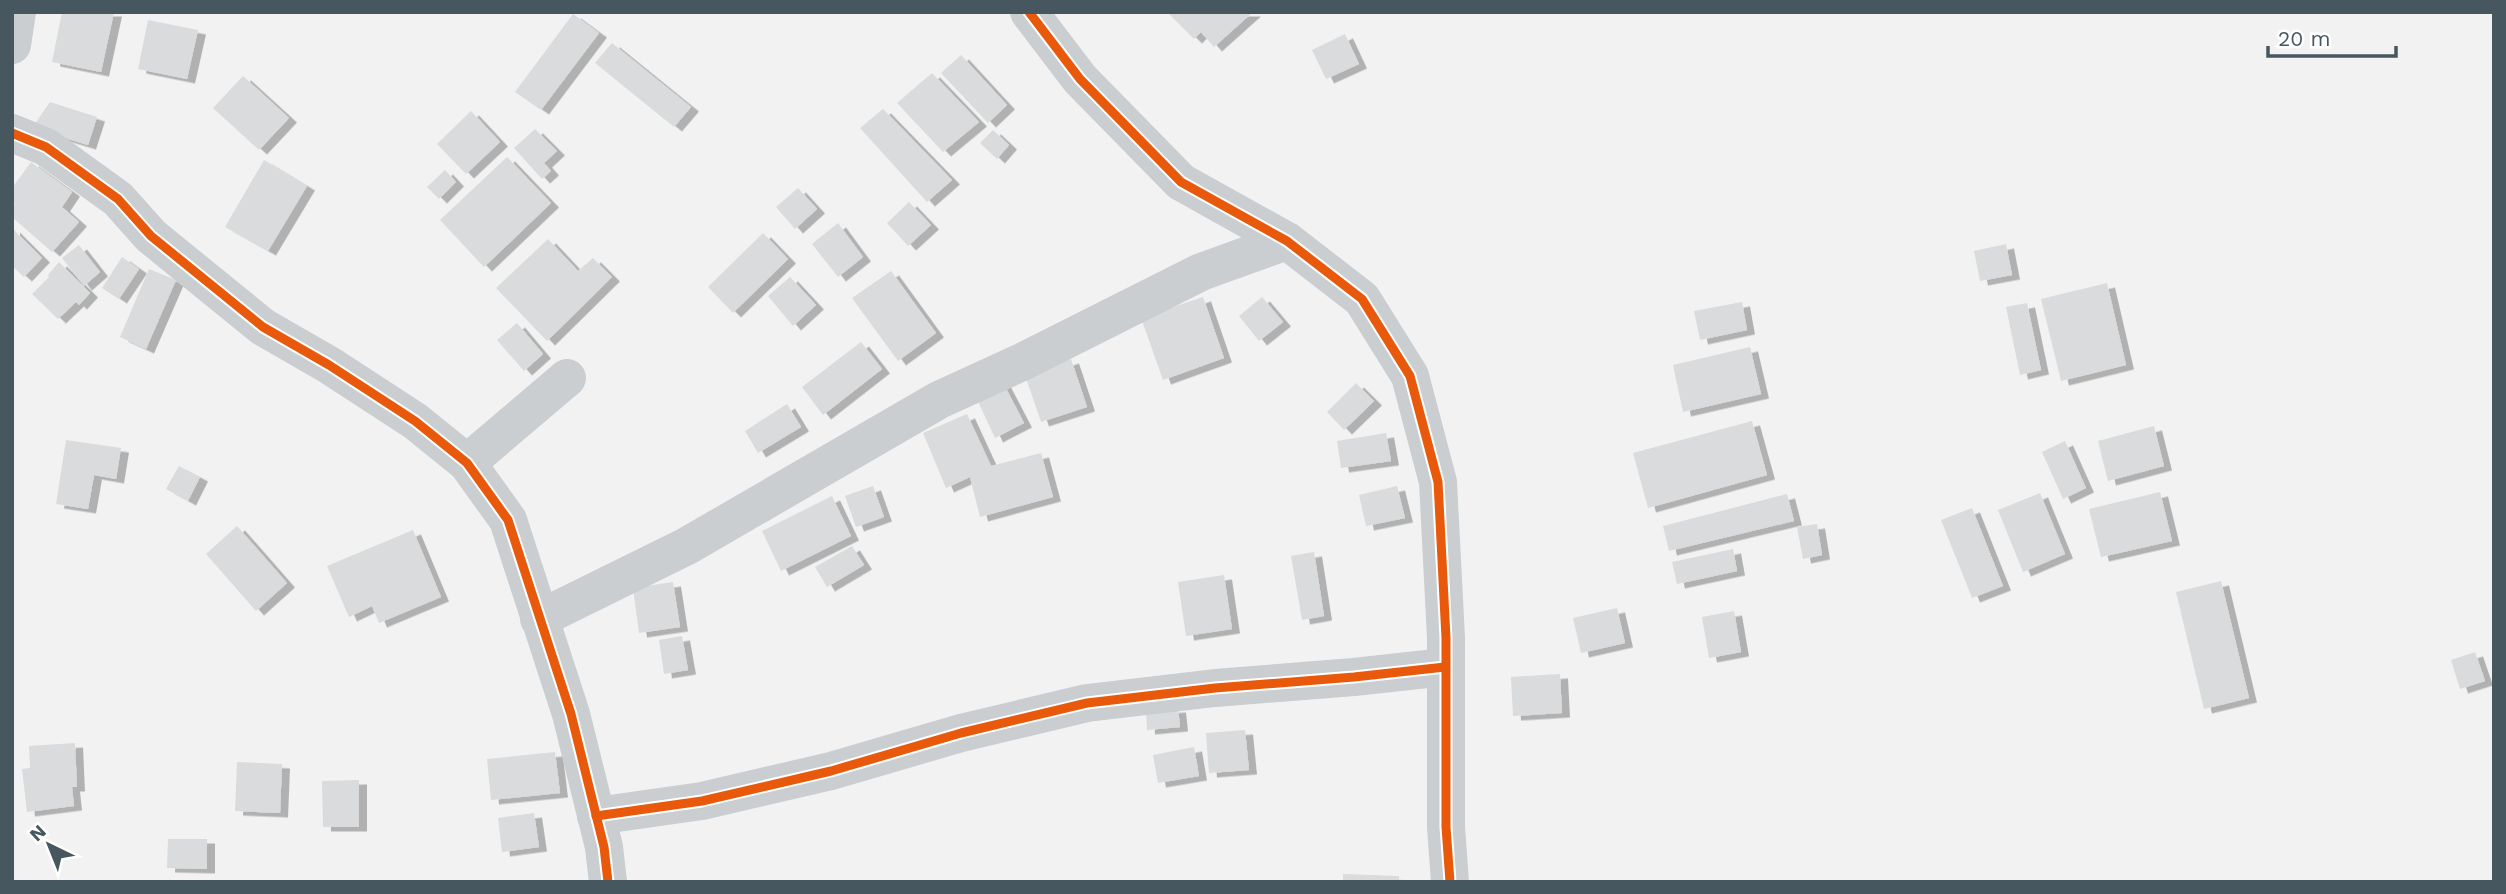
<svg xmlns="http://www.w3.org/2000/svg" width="2506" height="894" font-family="'Work Sans',sans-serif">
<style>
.building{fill:#d9dbdc;filter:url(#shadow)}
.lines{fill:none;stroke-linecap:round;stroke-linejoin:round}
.minor{stroke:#caced1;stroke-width:38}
.cycleway-casing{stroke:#fff;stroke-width:13}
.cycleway{stroke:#e8590c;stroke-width:9}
</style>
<defs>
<filter id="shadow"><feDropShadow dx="8" dy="4.5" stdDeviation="0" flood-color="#0004"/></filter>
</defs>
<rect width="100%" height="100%" fill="#f2f2f2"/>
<g class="building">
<path d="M 62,12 L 114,12 L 101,72 L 52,62 Z"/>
<path d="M 1167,12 L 1253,12 L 1214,47 L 1201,32 L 1194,39 Z"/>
<path d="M 573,14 L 599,33 L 541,110 L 515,92 Z"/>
<path d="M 148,20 L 198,30 L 187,79 L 138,69 Z"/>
<path d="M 1345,34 L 1359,64 L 1326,79 L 1312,50 Z"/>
<path d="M 612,43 L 691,107 L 674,127 L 595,63 Z"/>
<path d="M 961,55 L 1007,105 L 988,123 L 941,73 Z"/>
<path d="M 932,73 L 979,122 L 943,152 L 897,103 Z"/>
<path d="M 243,76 L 289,118 L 259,150 L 213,108 Z"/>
<path d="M 50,102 L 97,117 L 88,145 L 32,128 Z"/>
<path d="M 883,109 L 952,180 L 927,202 L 860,128 Z"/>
<path d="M 471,111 L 500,142 L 466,174 L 437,144 Z"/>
<path d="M 535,129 L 557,151 L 544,163 L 551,171 L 542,179 L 514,148 Z"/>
<path d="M 993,130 L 1009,145 L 997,159 L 980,143 Z"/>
<path d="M 507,157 L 551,203 L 484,267 L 440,220 Z"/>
<path d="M 264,160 L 307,186 L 268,251 L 225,227 Z"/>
<path d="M 31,162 L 72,192 L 62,207 L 79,222 L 52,252 L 12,217 L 12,207 L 15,204 L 12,202 L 12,188 Z"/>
<path d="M 445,170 L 456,182 L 439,199 L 427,187 Z"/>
<path d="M 798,188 L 817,209 L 795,229 L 776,207 Z"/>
<path d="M 909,202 L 931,225 L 908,246 L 887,223 Z"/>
<path d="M 838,223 L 863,257 L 838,277 L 812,244 Z"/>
<path d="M 12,228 L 42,258 L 24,277 L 12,266 Z"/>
<path d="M 763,233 L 788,259 L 733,313 L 708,287 Z"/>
<path d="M 548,239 L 578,271 L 593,258 L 612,277 L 547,341 L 496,288 Z"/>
<path d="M 2006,244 L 2012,275 L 1980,281 L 1974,251 Z"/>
<path d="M 79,245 L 100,272 L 84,286 L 62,258 Z"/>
<path d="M 122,257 L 139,269 L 119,299 L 102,288 Z"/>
<path d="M 59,262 L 90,293 L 79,305 L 76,302 L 58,319 L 32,294 L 49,277 L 48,275 Z"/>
<path d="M 149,269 L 176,280 L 146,349 L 120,337 Z"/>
<path d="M 891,271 L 936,333 L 898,361 L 852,298 Z"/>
<path d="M 790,277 L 816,305 L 793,326 L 768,296 Z"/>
<path d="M 2107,283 L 2126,365 L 2061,381 L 2041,299 Z"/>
<path d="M 1203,297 L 1224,358 L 1163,380 L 1141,318 Z"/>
<path d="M 1262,297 L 1283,322 L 1259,341 L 1239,316 Z"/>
<path d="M 1742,302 L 1747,330 L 1700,340 L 1694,311 Z"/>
<path d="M 2027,303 L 2041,370 L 2020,375 L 2006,307 Z"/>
<path d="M 517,323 L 543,354 L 524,371 L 497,340 Z"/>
<path d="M 861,342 L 882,369 L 823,415 L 802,387 Z"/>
<path d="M 1750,347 L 1761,394 L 1683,412 L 1673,365 Z"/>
<path d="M 1071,359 L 1087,407 L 1041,422 L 1025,375 Z"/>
<path d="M 1002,381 L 1024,423 L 995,438 L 975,395 Z"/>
<path d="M 1356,383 L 1374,401 L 1344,430 L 1327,412 Z"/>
<path d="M 787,404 L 801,427 L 758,453 L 745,431 Z"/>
<path d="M 967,414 L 991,466 L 1041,453 L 1053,497 L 980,517 L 970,477 L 946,488 L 923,433 Z"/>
<path d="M 1752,421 L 1767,475 L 1648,508 L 1633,453 Z"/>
<path d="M 2154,426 L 2164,466 L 2108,481 L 2098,441 Z"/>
<path d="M 1386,433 L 1391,461 L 1341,468 L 1337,441 Z"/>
<path d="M 66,440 L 121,448 L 116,479 L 94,475 L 88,509 L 56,504 Z"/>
<path d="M 2065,441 L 2086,488 L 2063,499 L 2042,452 Z"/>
<path d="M 179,466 L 200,477 L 188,501 L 166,489 Z"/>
<path d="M 873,486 L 884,517 L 856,527 L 845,496 Z"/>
<path d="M 1397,486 L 1405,518 L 1366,526 L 1359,495 Z"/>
<path d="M 2160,492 L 2172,541 L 2101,557 L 2089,509 Z"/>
<path d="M 2040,493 L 2065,554 L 2023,572 L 1998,510 Z"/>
<path d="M 1787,494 L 1794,521 L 1669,551 L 1663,526 Z"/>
<path d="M 832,496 L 851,536 L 781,571 L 762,531 Z"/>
<path d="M 1972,508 L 2003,586 L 1972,598 L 1941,520 Z"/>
<path d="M 1817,524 L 1822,555 L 1803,559 L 1797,527 Z"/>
<path d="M 237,526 L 287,583 L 256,611 L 206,554 Z"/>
<path d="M 413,530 L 441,597 L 379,623 L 372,606 L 349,617 L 327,566 Z"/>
<path d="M 852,546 L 864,565 L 827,587 L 815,567 Z"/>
<path d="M 1733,549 L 1737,571 L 1677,584 L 1672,562 Z"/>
<path d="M 1314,552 L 1324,616 L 1302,620 L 1291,556 Z"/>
<path d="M 1224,575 L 1232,629 L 1186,636 L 1178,582 Z"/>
<path d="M 2221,581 L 2249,698 L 2204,709 L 2176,592 Z"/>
<path d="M 673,582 L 680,627 L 639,633 L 633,588 Z"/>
<path d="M 1617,608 L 1625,643 L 1581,653 L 1573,618 Z"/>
<path d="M 1734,611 L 1741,652 L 1709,658 L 1702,617 Z"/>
<path d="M 682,636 L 688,670 L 664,674 L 659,640 Z"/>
<path d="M 2475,652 L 2485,681 L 2460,689 L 2451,660 Z"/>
<path d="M 1560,674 L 1562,713 L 1513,716 L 1511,677 Z"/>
<path d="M 1178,708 L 1180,727 L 1147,730 L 1146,710 Z"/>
<path d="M 1245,730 L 1249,770 L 1209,773 L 1206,733 Z"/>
<path d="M 75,743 L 77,787 L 72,787 L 74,806 L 27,812 L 22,769 L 30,768 L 29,746 Z"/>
<path d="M 1194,747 L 1199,776 L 1158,783 L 1153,755 Z"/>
<path d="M 555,752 L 560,793 L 491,800 L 487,759 Z"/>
<path d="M 237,762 L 282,764 L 280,813 L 235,811 Z"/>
<path d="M 359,780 L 359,827 L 323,827 L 322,781 Z"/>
<path d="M 534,813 L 539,847 L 502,852 L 498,818 Z"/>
<path d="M 168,839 L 207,839 L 207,869 L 167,868 Z"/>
<path d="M 1343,874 L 1399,876 L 1399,882 L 1343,882 Z"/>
</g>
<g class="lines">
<g class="minor">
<path d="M 1029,12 L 1080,79 L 1181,182 L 1287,241 L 1362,299 L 1410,376 L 1438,482 L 1446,638 L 1446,827 L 1450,882"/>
<path d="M 12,45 L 17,12"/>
<path d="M 12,133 L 46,147 L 118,199 L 151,236 L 263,327 L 329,365 L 415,421 L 467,463 L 508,520 L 571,714 L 604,847 L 608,882"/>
<path d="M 467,463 L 567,378"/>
<path d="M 539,619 L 687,546 L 939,400 L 1024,361 L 1201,272 L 1287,241"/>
<path d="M 596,816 L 702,801 L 831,771 L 961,733 L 1087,703 L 1215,688 L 1354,677 L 1445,667"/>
</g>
<defs>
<g id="cycleway">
<path d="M 1029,12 L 1080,79 L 1181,182 L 1287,241 L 1362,299 L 1410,376 L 1438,482 L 1446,638 L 1446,827 L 1450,882"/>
<path d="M 12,133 L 46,147 L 118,199 L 151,236 L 263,327 L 329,365 L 415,421 L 467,463 L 508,520 L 571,714 L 604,847 L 608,882"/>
<path d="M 596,816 L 702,801 L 831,771 L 961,733 L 1087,703 L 1215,688 L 1354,677 L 1445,667"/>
</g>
</defs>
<use href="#cycleway" class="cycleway-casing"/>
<use href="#cycleway" class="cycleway"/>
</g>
<rect width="2506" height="894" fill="none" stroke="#475760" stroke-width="28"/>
<g transform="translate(49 845) rotate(317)" stroke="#ffffff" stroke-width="5" paint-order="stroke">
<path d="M0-5L12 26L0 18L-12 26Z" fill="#475760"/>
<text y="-10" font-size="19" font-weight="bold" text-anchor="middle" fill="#475760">N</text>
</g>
<path d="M2268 46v10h128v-10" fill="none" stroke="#475760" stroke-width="3.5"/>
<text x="2278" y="46" font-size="21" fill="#475760" stroke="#ffffff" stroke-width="5" paint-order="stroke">20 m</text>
</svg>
